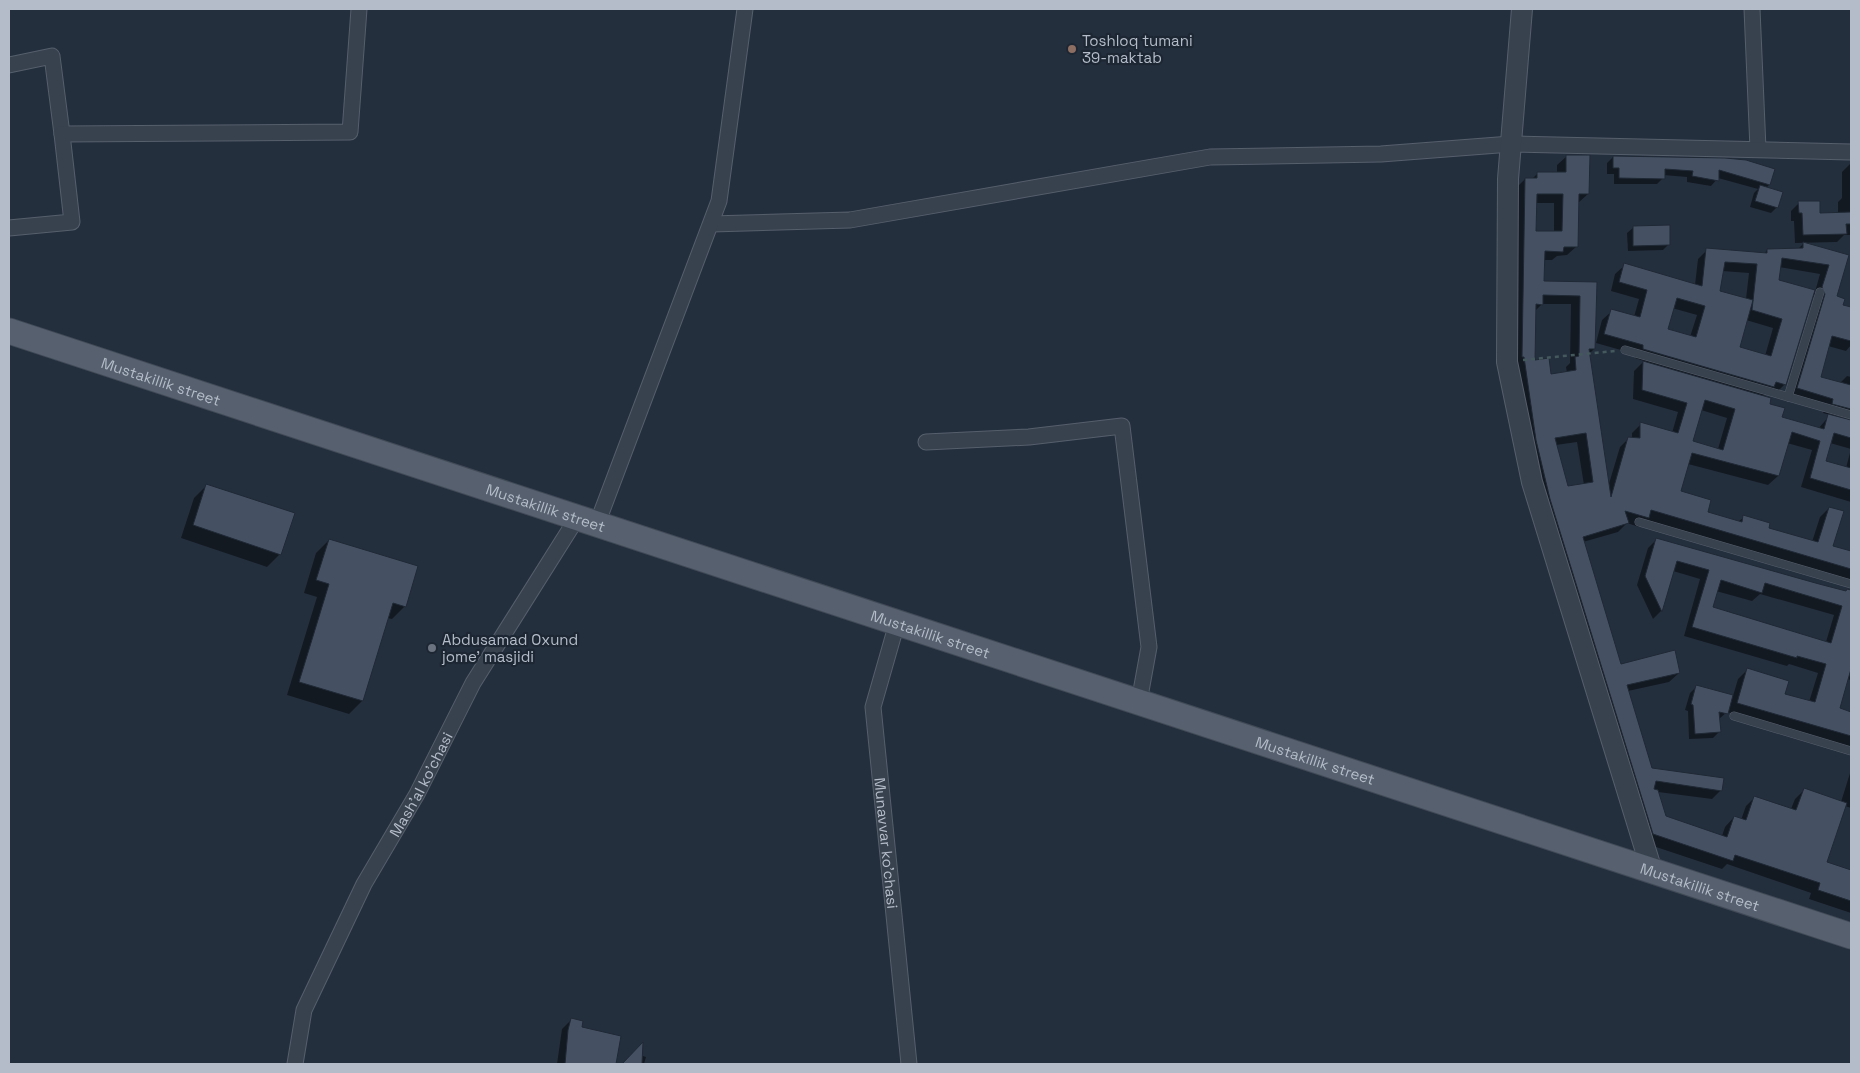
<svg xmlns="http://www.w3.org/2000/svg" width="1860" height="1073" font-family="'Space Grotesk',sans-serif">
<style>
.shadow{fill:#0007;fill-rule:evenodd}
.building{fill:#455162;stroke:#1f2835;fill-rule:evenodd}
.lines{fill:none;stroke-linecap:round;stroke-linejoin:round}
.service-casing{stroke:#565f6c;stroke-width:9}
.minor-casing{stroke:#565f6c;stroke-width:17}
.tertiary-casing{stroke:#565f6c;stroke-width:22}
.primary-casing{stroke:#414a57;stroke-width:27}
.path{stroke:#44595c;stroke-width:2.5;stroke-dasharray:4 4;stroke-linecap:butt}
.service{stroke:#38414e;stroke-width:8}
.minor{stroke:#38414e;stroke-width:15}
.tertiary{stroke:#38414e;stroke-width:20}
.primary{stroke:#56606e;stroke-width:25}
.education-dot{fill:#8d6e63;stroke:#1d2633;stroke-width:2}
.worship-dot{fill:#6b7280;stroke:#1d2633;stroke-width:2}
.labels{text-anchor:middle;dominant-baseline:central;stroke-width:4.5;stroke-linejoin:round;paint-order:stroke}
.poi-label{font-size:15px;fill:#b4bcc9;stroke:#1d2633;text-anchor:start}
.street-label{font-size:15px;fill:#b4bcc9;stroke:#1d2633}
</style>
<rect width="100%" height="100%" fill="#242f3e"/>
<g class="shadow">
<path d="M 1567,156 L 1588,194 L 1578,203 L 1577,246 L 1567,255 L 1557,256 L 1552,260 L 1543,260 L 1543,282 L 1595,283 L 1594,349 L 1589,354 L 1608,487 L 1620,447 L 1629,438 L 1632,438 L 1632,433 L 1641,424 L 1672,433 L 1678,412 L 1633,399 L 1634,371 L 1644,361 L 1635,358 L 1635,354 L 1596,343 L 1602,320 L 1612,311 L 1634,317 L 1639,299 L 1611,291 L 1615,274 L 1625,265 L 1695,285 L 1698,259 L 1707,250 L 1764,254 L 1767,250 L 1797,250 L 1803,244 L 1837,253 L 1835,297 L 1842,306 L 1851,309 L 1851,345 L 1846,351 L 1828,346 L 1819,377 L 1840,383 L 1847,376 L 1851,377 L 1851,502 L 1801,487 L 1812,450 L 1787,443 L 1778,476 L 1768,485 L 1688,464 L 1679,492 L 1707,513 L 1738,522 L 1744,517 L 1767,529 L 1812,542 L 1820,517 L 1829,508 L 1832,547 L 1851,553 L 1851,580 L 1646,520 L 1639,527 L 1627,523 L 1618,532 L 1583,542 L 1620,665 L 1679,673 L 1669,682 L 1628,691 L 1651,769 L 1721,790 L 1712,799 L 1658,792 L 1665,817 L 1722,836 L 1725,827 L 1734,817 L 1741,820 L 1746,806 L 1755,797 L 1791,809 L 1795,799 L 1804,790 L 1841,802 L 1851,770 L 1851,808 L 1845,806 L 1825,863 L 1851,871 L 1851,913 L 1809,899 L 1811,893 L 1727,864 L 1722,869 L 1644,843 L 1541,509 L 1515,365 L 1516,188 L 1525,179 L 1532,179 L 1538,173 L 1557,173 L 1557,165 ZM 1535,203 L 1554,203 L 1554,232 L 1535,232 ZM 1779,267 L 1820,274 L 1815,292 L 1778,281 ZM 1722,271 L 1749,273 L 1746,299 L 1719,292 ZM 1812,294 L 1817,303 L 1788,397 L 1825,408 L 1823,413 L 1830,415 L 1818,429 L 1781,417 L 1763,397 L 1768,391 L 1776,393 L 1785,384 ZM 1542,304 L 1571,304 L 1570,363 L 1566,367 L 1567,373 L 1550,375 L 1534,362 L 1535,311 ZM 1672,308 L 1697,315 L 1690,337 L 1666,330 ZM 1746,320 L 1773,328 L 1765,356 L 1738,348 ZM 1701,410 L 1727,418 L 1718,449 L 1692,442 ZM 1577,442 L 1584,485 L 1567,488 L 1556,445 ZM 1830,443 L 1851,449 L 1846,468 L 1825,462 Z"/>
<path d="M 1613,157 L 1725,160 L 1769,185 L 1766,188 L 1777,207 L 1771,213 L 1750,207 L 1754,193 L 1758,189 L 1718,178 L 1711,186 L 1687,182 L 1687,177 L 1663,175 L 1663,178 L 1657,184 L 1614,184 L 1614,174 L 1607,174 L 1607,163 Z"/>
<path d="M 1850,164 L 1851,235 L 1844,235 L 1837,242 L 1795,243 L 1794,221 L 1791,221 L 1791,211 L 1799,203 L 1819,214 L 1838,214 L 1838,202 L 1842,198 L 1842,172 Z"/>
<path d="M 1634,227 L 1669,244 L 1663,250 L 1628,251 L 1627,233 Z"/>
<path d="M 207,485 L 280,554 L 267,567 L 181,538 L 194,498 Z"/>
<path d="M 1657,539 L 1851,595 L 1851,680 L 1847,679 L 1838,709 L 1851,713 L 1851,748 L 1727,712 L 1719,719 L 1719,732 L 1713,738 L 1689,739 L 1688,711 L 1685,710 L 1690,693 L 1696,687 L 1733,696 L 1738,679 L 1747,670 L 1784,694 L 1809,702 L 1818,673 L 1789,664 L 1787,666 L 1684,636 L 1700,579 L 1673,571 L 1661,611 L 1653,619 L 1637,585 L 1648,548 ZM 1716,591 L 1752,601 L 1760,594 L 1834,615 L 1826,642 L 1711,608 Z"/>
<path d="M 329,540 L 405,606 L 392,619 L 387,618 L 362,701 L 349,714 L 287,695 L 317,597 L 304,593 L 316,553 Z"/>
<path d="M 572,1019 L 580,1028 L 620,1037 L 615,1064 L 557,1064 L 562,1029 Z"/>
<path d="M 633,1053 L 646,1057 L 644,1064 L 623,1064 Z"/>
</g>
<g class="building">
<path d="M 1566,155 L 1590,155 L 1589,194 L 1579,194 L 1578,247 L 1564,247 L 1563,252 L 1545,251 L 1544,281 L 1597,282 L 1595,349 L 1589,349 L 1611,497 L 1628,437 L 1640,438 L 1640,422 L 1678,433 L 1687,403 L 1642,390 L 1643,361 L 1771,398 L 1770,404 L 1785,408 L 1782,417 L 1824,429 L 1828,414 L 1851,420 L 1851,438 L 1834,433 L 1826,461 L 1851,468 L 1851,490 L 1810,478 L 1820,441 L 1792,432 L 1779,476 L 1692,453 L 1681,491 L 1711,500 L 1708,512 L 1742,522 L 1743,515 L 1770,523 L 1769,528 L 1818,542 L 1829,507 L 1844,511 L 1833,546 L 1851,551 L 1851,569 L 1651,510 L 1649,518 L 1625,511 L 1629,523 L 1583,537 L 1621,664 L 1675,650 L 1680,673 L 1627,685 L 1652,768 L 1724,778 L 1722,791 L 1656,781 L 1654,789 L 1658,790 L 1666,816 L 1727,837 L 1734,816 L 1746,820 L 1754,796 L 1796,810 L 1804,788 L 1847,803 L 1827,862 L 1851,870 L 1851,901 L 1818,890 L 1820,883 L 1735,855 L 1733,861 L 1653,834 L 1550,499 L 1536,440 L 1524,357 L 1522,357 L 1525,178 L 1537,178 L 1537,172 L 1566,172 ZM 1537,194 L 1563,194 L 1562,231 L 1536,231 ZM 1543,295 L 1580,296 L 1579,356 L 1575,357 L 1576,370 L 1551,374 L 1549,358 L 1535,360 L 1536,304 L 1543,305 ZM 1705,400 L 1735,409 L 1723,450 L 1693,441 ZM 1586,433 L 1593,482 L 1568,486 L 1555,438 Z"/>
<path d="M 1613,156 L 1725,158 L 1746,160 L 1775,169 L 1770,185 L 1719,170 L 1719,181 L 1692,176 L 1693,171 L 1665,169 L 1665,179 L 1619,178 L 1619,168 L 1613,168 Z"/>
<path d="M 1760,185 L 1783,192 L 1778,208 L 1755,201 Z"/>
<path d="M 1798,201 L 1820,201 L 1820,213 L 1851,212 L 1851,224 L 1846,224 L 1847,234 L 1803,235 L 1802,213 L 1799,213 Z"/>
<path d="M 1670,225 L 1670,245 L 1633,246 L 1633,226 Z"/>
<path d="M 1803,242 L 1849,255 L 1837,296 L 1845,299 L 1843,305 L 1851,307 L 1851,341 L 1832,336 L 1821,377 L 1851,385 L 1851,409 L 1832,404 L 1833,399 L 1797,388 L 1825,294 L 1822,287 L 1829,265 L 1782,258 L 1779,280 L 1815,290 L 1786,385 L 1776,382 L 1774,387 L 1643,349 L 1643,345 L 1604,334 L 1611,309 L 1640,317 L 1647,290 L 1619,282 L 1624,263 L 1702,286 L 1706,248 L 1767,253 L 1767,249 L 1803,248 ZM 1725,262 L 1757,264 L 1752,310 L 1782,319 L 1771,356 L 1740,347 L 1753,300 L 1720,291 ZM 1677,298 L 1705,306 L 1696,337 L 1668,329 Z"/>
<path d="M 206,484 L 295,513 L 281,555 L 193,525 Z"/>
<path d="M 1656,538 L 1819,584 L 1846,591 L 1847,589 L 1851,590 L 1851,669 L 1840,708 L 1851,712 L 1851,736 L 1737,703 L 1747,668 L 1789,681 L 1785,694 L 1815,702 L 1826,664 L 1797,656 L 1797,658 L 1692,627 L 1709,570 L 1677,561 L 1662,612 L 1645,576 ZM 1721,580 L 1762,593 L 1765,583 L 1842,606 L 1831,643 L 1713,607 Z"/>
<path d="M 329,539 L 418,566 L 406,607 L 393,603 L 363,701 L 299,682 L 329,584 L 316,580 Z"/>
<path d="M 1696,685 L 1733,695 L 1728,714 L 1719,712 L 1721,732 L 1695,734 L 1693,705 L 1691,704 Z"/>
<path d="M 571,1018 L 583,1021 L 582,1027 L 621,1036 L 616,1064 L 565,1064 L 568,1030 Z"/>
<path d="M 643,1042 L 642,1064 L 622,1064 Z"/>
</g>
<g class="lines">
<defs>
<g id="service">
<path d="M 1625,350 L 1851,415"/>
<path d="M 1788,397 L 1820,292"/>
<path d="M 1639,522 L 1851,584"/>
<path d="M 1734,716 L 1851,751"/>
</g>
<g id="minor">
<path d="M 1752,9 L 1758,149"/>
<path d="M 9,65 L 52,56 L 62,134"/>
<path d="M 711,224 L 850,220 L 1210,157 L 1381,154 L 1511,144 L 1851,152"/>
<path d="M 9,228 L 72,222 L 62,134 L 350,132 L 359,9"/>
<path d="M 926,442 L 1029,437 L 1122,426 L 1149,647 L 1139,702"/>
<path d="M 597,524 L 719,201 L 745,9"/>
<path id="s1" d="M 897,623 L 873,707 L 909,1064"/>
<path id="s2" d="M 295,1064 L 304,1010 L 364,884 L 417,794 L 473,683 L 577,518"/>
</g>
<path id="tertiary" d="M 1522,9 L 1508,179 L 1507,362 L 1532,482 L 1652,871"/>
<g id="primary">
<path id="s3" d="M 9,331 L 1851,936"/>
</g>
</defs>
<use href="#service" class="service-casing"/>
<use href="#minor" class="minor-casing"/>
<use href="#tertiary" class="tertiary-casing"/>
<use href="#primary" class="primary-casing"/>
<path class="path" d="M 1523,360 L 1615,351"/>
<use href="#service" class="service"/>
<use href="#minor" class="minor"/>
<use href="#tertiary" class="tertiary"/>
<use href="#primary" class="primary"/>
</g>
<circle class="education-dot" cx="1072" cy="49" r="5"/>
<circle class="worship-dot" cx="432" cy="648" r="5"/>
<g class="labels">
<g class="poi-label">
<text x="1082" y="40">Toshloq tumani<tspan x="1082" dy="17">39-maktab</tspan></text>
<text x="442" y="639">Abdusamad Oxund<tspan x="442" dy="17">jome' masjidi</tspan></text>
</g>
<g class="street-label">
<text stroke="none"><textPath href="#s3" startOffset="160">Mustakillik street</textPath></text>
<text stroke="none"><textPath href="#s3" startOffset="565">Mustakillik street</textPath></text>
<text stroke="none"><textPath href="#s3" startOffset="970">Mustakillik street</textPath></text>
<text stroke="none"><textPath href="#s3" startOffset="1375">Mustakillik street</textPath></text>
<text stroke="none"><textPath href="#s2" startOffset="309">Mash'al ko'chasi</textPath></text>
<text stroke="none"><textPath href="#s1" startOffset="224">Munavvar ko'chasi</textPath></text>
<text stroke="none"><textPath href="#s3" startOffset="1780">Mustakillik street</textPath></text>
</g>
</g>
<rect width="1860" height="1073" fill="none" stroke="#b4bcc9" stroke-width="20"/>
</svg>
